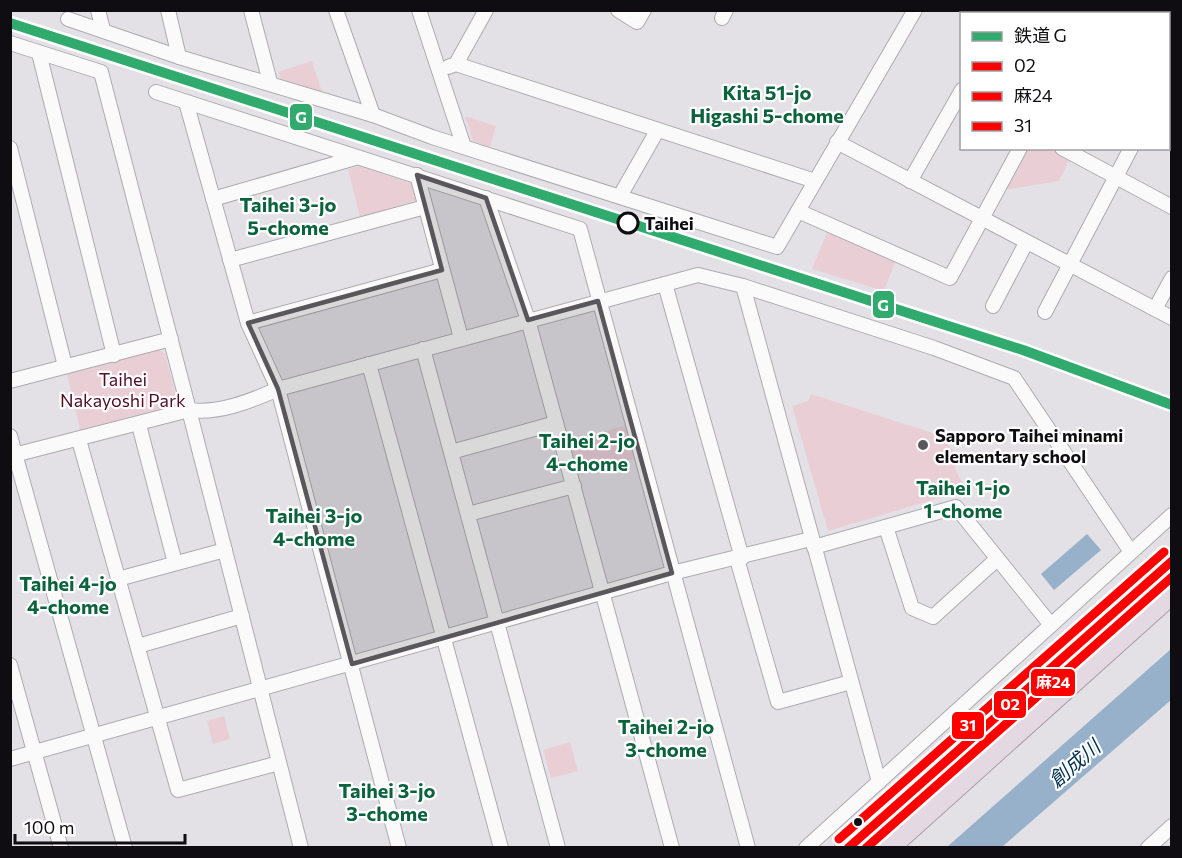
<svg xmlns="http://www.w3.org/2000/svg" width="1182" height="858" font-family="Commissioner,'Noto Sans JP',sans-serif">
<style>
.green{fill:#e9ced6}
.water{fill:#97b1cb}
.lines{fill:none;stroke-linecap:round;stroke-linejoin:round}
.street-casing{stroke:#adabaf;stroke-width:16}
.highway-casing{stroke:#ac9eab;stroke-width:26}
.street{stroke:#fbfafb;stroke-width:14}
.highway{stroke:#e4d8e3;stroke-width:24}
.bus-1-casing{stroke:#fff;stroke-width:14}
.bus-2-casing{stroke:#fff;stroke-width:14}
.bus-3-casing{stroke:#fff;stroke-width:14}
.bus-1{stroke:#f00;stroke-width:9}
.bus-2{stroke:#f00;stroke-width:9}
.bus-3{stroke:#f00;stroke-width:9}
.rail-1-casing{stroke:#fff;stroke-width:15}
.rail-1{stroke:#30ab6d;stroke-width:10}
.marked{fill:#59575c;fill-opacity:0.2;stroke:#59575c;stroke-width:4.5;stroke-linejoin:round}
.stop-dot{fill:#fff;stroke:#0f0d11;stroke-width:3}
.poi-dot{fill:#59575c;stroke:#fff;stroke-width:2}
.bus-dot{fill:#0f0d11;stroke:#fff;stroke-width:2}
.labels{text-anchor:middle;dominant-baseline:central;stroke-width:4.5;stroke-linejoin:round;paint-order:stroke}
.stop-label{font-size:18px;font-weight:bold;fill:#0f0d11;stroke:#fff;text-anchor:start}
.park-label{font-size:18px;fill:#4e0e26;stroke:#fff}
.poi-label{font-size:18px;font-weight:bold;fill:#0f0d11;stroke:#fff;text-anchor:start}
.neighbourhood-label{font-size:20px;font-weight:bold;fill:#0a633c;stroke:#fff}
.water-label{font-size:20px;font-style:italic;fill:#002f50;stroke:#fff}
.line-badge{stroke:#fff;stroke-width:2}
.badge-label{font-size:16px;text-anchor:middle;font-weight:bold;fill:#fff}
</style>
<rect width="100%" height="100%" fill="#e3e1e6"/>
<g class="green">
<path d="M 312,61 L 324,98 L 282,83 L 278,72 Z"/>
<path d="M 465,116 L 496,126 L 490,147 L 473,141 Z"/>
<path d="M 1026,149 L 1050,149 L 1070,158 L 1059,181 L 1005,190 Z"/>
<path d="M 360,166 L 412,184 L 416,200 L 360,218 L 348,169 Z"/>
<path d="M 827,232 L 895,262 L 884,291 L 812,269 Z"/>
<path d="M 160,350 L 165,354 L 177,400 L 171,406 L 80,430 L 67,374 Z"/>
<path d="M 811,394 L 942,436 L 961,462 L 954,467 L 966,490 L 828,531 L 792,406 L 808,401 Z"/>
<path d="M 627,425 L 636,458 L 579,475 L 570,442 Z"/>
<path d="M 224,716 L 230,739 L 213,744 L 207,721 Z"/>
<path d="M 570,742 L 578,771 L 551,778 L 543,750 Z"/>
</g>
<g class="water">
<path d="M 1087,534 L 1101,550 L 1054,590 L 1041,574 Z"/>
<path d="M 1171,649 L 1171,700 L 1002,847 L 947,847 Z"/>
</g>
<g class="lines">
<defs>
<g id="street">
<path d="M 98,10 L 103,30"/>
<path d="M 168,10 L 179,57"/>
<path d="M 251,10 L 270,82"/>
<path d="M 336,10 L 373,115"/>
<path d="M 419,10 L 464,147"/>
<path d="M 618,10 L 637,22 L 644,10"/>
<path d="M 1013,10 L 1018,14"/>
<path d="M 1092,14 L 1093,10"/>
<path d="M 1165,14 L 1167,10"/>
<path d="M 722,18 L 726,10"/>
<path d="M 68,19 L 179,57 L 373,115 L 432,137 L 777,247 L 915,10"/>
<path d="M 10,43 L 101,72 L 189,410 C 219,414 251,401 278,389 L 698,275 L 743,286 L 879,782"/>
<path d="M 39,53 L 114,355"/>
<path d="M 456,64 L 815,181"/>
<path d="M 448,67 L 456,64 L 486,10"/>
<path d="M 156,92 L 580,229 L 748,848"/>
<path d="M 1168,94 L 1172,95"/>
<path d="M 186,102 L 248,323 L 278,389 L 399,848"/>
<path d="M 837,142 L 1172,318"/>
<path d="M 10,148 L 65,366"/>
<path d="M 1062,148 L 1172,207"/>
<path d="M 417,175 L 461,338"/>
<path d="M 910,181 L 962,90"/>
<path d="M 620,196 L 657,131"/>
<path d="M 486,198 L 528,320 L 672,848"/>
<path d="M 213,199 L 355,158"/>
<path d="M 798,211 L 950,278 L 1020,148"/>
<path d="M 230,260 L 425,207"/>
<path d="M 665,284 L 742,558"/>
<path d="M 743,286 L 934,348 L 1014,378 L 1131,552"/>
<path d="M 993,306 L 1026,243"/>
<path d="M 1155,309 L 1172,278"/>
<path d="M 1045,312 L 1131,148"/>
<path d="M 248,323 L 442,270"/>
<path d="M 423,349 L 558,848"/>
<path d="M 369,364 L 501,848"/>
<path d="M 10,381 L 171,339"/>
<path d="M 139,425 L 175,563"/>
<path d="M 10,436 L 125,848"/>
<path d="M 79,440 L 178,790 L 279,763"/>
<path d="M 451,452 L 556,423"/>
<path d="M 10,456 L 189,410 L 301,848"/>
<path d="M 468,514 L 574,486"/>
<path d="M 886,527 L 912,608 L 933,617 L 997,559"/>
<path d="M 814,547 L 956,507 L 1051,625"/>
<path d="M 737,559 L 778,702 L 851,682"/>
<path d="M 118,579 L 225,550"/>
<path d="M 138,646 L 242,616"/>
<path d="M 10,665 L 61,848"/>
<path d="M 10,759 L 672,573 L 811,539"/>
<path d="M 806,848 L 1172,515"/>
<path d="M 1148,848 L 1172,826"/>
</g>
<g id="highway">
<path d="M 847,848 L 1172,561"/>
<path d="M 886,848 L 1172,591"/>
</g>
</defs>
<use href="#street" class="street-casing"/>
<use href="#highway" class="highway-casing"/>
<use href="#street" class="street"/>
<use href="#highway" class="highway"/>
<defs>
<path id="bus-1" d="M 848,848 L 1172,561"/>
<path id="bus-2" d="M 866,848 L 1172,577"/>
<path id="bus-3" d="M 839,839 L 1164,552"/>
</defs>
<use href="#bus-1" class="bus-1-casing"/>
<use href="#bus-2" class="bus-2-casing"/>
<use href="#bus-3" class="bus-3-casing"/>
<use href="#bus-1" class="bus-1"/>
<use href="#bus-2" class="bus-2"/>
<use href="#bus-3" class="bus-3"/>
<defs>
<path id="rail-1" d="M 10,23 L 1023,350 L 1172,405"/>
</defs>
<use href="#rail-1" class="rail-1-casing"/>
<use href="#rail-1" class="rail-1"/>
</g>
<path class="marked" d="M 417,175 L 486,198 L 528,320 L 598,301 L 672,573 L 352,664 L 278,389 L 248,323 L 442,270 Z"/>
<circle class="stop-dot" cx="628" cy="223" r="10"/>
<circle class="poi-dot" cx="923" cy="445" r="6"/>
<circle class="bus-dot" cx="858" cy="822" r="5"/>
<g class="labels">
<g class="stop-label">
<text x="644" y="223">Taihei</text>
</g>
<g class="park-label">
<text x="123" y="379">Taihei<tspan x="123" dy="21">Nakayoshi Park</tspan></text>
</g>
<g class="poi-label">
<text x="935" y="435">Sapporo Taihei minami<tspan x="935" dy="21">elementary school</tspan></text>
</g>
<g class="neighbourhood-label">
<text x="767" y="92">Kita 51-jo<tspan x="767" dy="23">Higashi 5-chome</tspan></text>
<text x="288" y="204">Taihei 3-jo<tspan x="288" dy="23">5-chome</tspan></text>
<text x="587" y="440">Taihei 2-jo<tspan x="587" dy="23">4-chome</tspan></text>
<text x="963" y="487">Taihei 1-jo<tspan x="963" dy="23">1-chome</tspan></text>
<text x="314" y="515">Taihei 3-jo<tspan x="314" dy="23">4-chome</tspan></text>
<text x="68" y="583">Taihei 4-jo<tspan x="68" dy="23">4-chome</tspan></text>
<text x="666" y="726">Taihei 2-jo<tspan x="666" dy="23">3-chome</tspan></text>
<text x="387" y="790">Taihei 3-jo<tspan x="387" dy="23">3-chome</tspan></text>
</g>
<g class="water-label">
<text transform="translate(1074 763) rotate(-41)">創成川</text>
</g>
</g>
<g class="line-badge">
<rect x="289" y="103" width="24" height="28" rx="6" fill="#30ab6d"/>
<rect x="872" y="290" width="23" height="29" rx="6" fill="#30ab6d"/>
<rect x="1030" y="668" width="46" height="29" rx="6" fill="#f00"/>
<rect x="993" y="690" width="34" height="29" rx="6" fill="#f00"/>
<rect x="951" y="711" width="34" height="29" rx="6" fill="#f00"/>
</g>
<g class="badge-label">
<text x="301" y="123">G</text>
<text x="883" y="311">G</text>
<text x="1053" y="688">麻24</text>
<text x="1010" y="710">02</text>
<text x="968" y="731">31</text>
</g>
<rect width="1182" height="858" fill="none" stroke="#0f0d11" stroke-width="24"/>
<rect x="960" y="12" width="210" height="138" fill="#ffffff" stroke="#9f9ea0" stroke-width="1.5"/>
<rect x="972" y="32" width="30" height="9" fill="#30ab6d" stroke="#9f9ea0" stroke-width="1.5"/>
<text x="1014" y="42" font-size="18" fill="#0f0d11">鉄道 G</text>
<rect x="972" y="62" width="30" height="9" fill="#ff0000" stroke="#9f9ea0" stroke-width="1.5"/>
<text x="1014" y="72" font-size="18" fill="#0f0d11">02</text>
<rect x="972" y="92" width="30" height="9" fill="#ff0000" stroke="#9f9ea0" stroke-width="1.5"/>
<text x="1014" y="102" font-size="18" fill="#0f0d11">麻24</text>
<rect x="972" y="122" width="30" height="9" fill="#ff0000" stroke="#9f9ea0" stroke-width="1.5"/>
<text x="1014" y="132" font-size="18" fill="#0f0d11">31</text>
<path d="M15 834v9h170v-9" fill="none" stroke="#0f0d11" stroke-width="3"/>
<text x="24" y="834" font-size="18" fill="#0f0d11" stroke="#ffffff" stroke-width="4.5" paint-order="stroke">100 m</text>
</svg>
